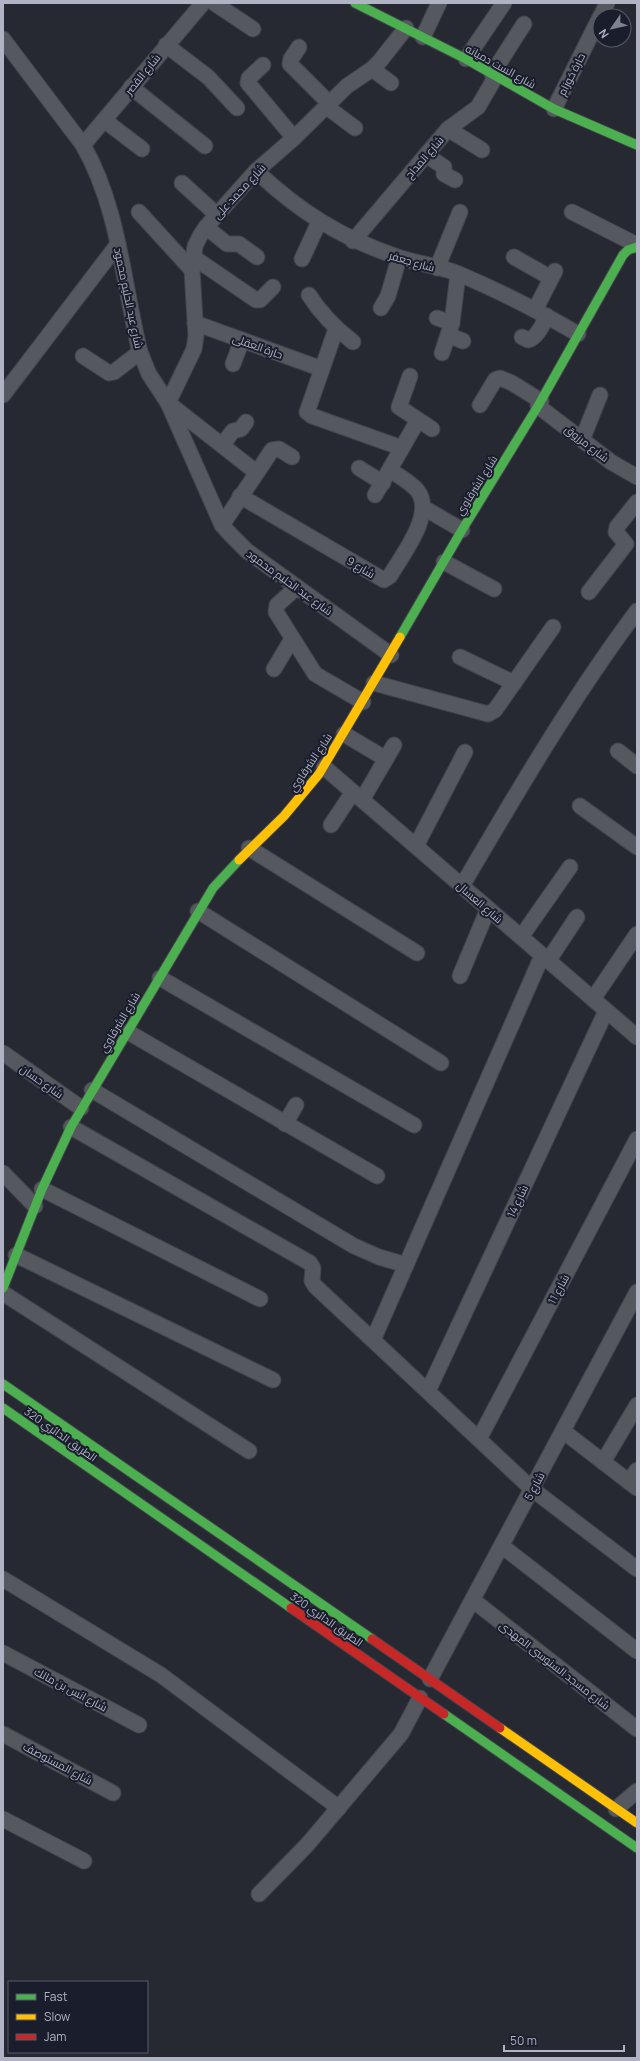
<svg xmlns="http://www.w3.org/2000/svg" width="640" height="2061" font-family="Manrope,Cairo,sans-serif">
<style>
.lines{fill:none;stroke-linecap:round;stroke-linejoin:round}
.street-casing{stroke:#42444b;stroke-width:17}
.fast-casing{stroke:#42444b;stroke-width:11}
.slow-casing{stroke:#42444b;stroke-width:11}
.jam-casing{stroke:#42444b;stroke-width:11}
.street{stroke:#565860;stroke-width:15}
.fast{stroke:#4caf50;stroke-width:9}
.slow{stroke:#ffc107;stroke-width:9}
.jam{stroke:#c62828;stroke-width:9}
.labels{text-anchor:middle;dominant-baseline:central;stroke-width:4;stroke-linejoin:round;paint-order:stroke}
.street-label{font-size:11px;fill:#afb3c4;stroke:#1a1e2c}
</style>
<rect width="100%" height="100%" fill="#262932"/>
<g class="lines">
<defs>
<g id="street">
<path d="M 214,3 L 253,29"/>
<path d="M 601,16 L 607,3"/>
<path d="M 423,37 L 439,3"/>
<path d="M 3,39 L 83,145 C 119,208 123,283 140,352 L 149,374 L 168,403 L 222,525 L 230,534 L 247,551 L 391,655"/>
<path d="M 166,45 L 208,77 L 237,108"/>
<path d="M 299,47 L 291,59 L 290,64 L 330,104"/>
<path d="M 466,59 L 504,3"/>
<path d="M 263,65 L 249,78 L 248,83 L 294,138"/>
<path d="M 372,69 L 391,83"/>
<path d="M 492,74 L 524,24"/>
<path d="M 131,87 L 205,146"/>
<path d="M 327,107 L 355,128"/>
<path d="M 554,109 L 600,17"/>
<path d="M 104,120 L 142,149"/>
<path d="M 448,129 L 482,150"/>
<path d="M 83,145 L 203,3"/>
<path d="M 426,155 L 444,167 L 444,174 L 455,180"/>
<path d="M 256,171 C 300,212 341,238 398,257 C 418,264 440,266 459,274 C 500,291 540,312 578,334"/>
<path d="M 182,183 L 217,215"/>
<path d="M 139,212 L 192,270"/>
<path d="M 572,212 L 637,245"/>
<path d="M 206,227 L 227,244 L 239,244 L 257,257"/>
<path d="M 353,241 L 448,129 L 478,107 L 496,76"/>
<path d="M 193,257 L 256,300 L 260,300 L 273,287"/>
<path d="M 514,257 L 551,278"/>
<path d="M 302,259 L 319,222"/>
<path d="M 437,268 L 460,212"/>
<path d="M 309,295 C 321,314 335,328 353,342"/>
<path d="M 381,308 L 388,296 L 399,258"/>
<path d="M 535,310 L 555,271"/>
<path d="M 437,318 L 452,323"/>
<path d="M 195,323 L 322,369"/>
<path d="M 336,329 L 307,412 L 312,416 L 402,448"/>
<path d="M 448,335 L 463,341"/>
<path d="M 522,337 L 528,340 C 537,338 543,324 547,316"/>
<path d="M 442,353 L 452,323 L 458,274"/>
<path d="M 83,356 L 109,373 L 114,372 L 140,352"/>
<path d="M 233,364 L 242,340"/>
<path d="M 410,376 L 399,407 L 432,429"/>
<path d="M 3,395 L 118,244"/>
<path d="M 480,405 L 495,380 L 500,378 L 512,383 L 541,401"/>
<path d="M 538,406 L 611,462 L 637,477"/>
<path d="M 582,440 L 600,395"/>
<path d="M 222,445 L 233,431 L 241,429 L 246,422"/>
<path d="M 359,468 L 383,483"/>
<path d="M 256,472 L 168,403 L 194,349 L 196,336 L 192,270 L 195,246 L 200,236 L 206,227 L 256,171 L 294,138 L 347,86 L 372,69 L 380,61 L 406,28"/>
<path d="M 375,495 L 418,420"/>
<path d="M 240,496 L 384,580 L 390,576 C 402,555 436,513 417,490 C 410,482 399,476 390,470"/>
<path d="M 424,508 L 462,530"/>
<path d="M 222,525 L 272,450 L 279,449 L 292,457"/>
<path d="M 444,562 L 494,589"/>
<path d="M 297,587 L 277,605 L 276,612 L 315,674 L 363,702"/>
<path d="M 589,592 L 626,544 L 616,532 L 617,527 L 637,502"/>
<path d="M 460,657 L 514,683"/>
<path d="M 274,669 L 292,639"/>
<path d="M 374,683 L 488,714 L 495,710 L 553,627"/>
<path d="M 344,734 L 386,759"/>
<path d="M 618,751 L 637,766"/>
<path d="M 324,767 L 637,1037"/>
<path d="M 362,800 L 394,745"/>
<path d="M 580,806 L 637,847"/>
<path d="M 331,825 L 353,792"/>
<path d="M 416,846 L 465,752"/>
<path d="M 249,848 L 417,953"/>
<path d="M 462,886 C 517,792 572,698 637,611"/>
<path d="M 198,911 L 441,1063"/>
<path d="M 521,937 L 570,867"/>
<path d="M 548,961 L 577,917"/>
<path d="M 460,976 L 488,909"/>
<path d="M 160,978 L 414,1125"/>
<path d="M 593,999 L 637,934"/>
<path d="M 128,1032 L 377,1176"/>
<path d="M 3,1053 L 81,1108"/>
<path d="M 92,1090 L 354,1246 L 379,1257 L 406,1265"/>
<path d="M 285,1124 L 296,1105"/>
<path d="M 71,1127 L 310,1263 L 313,1268 L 312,1281 L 315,1286 L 532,1489 L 637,1569"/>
<path d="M 3,1173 L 35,1206"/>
<path d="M 42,1189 L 260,1299"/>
<path d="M 16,1255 L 273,1380"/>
<path d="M 3,1293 L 249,1451"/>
<path d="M 373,1340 L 542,956"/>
<path d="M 428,1391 L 606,1011"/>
<path d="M 563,1431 L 637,1488"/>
<path d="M 479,1439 L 637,1139"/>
<path d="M 603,1462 L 637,1405"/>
<path d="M 629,1482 L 637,1470"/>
<path d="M 502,1546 L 637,1651"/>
<path d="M 3,1579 L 161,1675 L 339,1808"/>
<path d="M 474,1601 L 637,1729"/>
<path d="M 3,1653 L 139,1725"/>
<path d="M 430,1679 L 637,1292"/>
<path d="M 3,1734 L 113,1793"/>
<path d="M 616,1809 L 637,1791"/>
<path d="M 3,1819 L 84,1861"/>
<path d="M 259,1894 L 307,1845 L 401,1734 L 420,1698"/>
</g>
<g id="fast">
<path d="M 355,3 L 466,59 L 554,109 L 637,145"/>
<path d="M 400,637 L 462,530 L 538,406 L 623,255 L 628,250 L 637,247"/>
<path d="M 3,1288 L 42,1189 L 71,1127 L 213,888 L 239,860"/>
<path d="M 3,1384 L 372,1639"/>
<path d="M 3,1408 L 291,1608"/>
<path d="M 444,1714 L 637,1848"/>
</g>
<g id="slow">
<path d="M 239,860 L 284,816 L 319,774 L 400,637"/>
<path d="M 500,1728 L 637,1823"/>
</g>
<g id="jam">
<path d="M 291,1608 L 444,1714"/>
<path d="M 372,1639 L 500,1728"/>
</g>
</defs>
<use href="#street" class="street-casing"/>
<use href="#fast" class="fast-casing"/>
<use href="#slow" class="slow-casing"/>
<use href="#jam" class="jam-casing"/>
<use href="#street" class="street"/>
<use href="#fast" class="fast"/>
<use href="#slow" class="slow"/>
<use href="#jam" class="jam"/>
</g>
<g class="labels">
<g class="street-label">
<text transform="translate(501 66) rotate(29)">شارع الست دميانه</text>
<text transform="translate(142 74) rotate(-51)">شارع القصر</text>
<text transform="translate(571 74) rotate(-63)">حارة خوزام</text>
<text transform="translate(424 157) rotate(-49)">شارع المداح</text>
<text transform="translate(239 191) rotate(-47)">شارع محمد على</text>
<text transform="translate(412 261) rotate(16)">شارع جعفر</text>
<text transform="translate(129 298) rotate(78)">شارع عبد الحليم محمود</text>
<text transform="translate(258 346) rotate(20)">حارة العقلى</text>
<text transform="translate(587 443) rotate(38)">شارع مرزوق</text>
<text transform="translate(476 485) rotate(-58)">شارع الشرقاوي</text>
<text transform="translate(361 567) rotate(31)">شارع 9</text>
<text transform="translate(290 582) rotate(36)">شارع عبد الحليم محمود</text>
<text transform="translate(310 762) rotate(-56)">شارع الشرقاوي</text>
<text transform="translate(480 902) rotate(41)">شارع العسال</text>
<text transform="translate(119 1022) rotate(-59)">شارع الشرقاوي</text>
<text transform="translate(42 1081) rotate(35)">شارع حسان</text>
<text transform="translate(517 1201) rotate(-65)">شارع 14</text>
<text transform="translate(558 1289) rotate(-62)">شارع 11</text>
<text transform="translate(61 1434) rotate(35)">الطريق الدائري 320</text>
<text transform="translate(534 1486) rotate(-62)">شارع 5</text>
<text transform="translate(327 1619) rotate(35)">الطريق الدائري 320</text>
<text transform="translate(555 1665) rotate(38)">شارع مسجد السنوسى المهدى</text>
<text transform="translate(71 1689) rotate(28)">شارع انس بن مالك</text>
<text transform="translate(58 1763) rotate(28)">شارع المستوصف</text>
</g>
</g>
<rect width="640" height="2061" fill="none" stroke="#afb3c4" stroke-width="8"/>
<rect x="8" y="1981" width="140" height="72" fill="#1a1e2c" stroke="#565a69"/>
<rect x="16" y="1994" width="20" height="6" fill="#4caf50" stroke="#565a69"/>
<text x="44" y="2001" font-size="12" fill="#afb3c4">Fast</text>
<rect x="16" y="2014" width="20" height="6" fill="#ffc107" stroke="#565a69"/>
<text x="44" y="2021" font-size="12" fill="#afb3c4">Slow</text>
<rect x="16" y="2034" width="20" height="6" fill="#c62828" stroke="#565a69"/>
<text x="44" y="2041" font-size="12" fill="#afb3c4">Jam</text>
<g transform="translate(612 28) rotate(236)"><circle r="19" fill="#1a1e2c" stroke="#565a69"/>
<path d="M0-3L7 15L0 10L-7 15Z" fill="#7f8391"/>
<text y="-6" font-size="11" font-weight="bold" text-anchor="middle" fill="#afb3c4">N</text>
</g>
<path d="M504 2045v6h120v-6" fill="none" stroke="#afb3c4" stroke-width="2"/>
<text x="510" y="2045" font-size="12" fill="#afb3c4" stroke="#1a1e2c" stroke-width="3" paint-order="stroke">50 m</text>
</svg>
